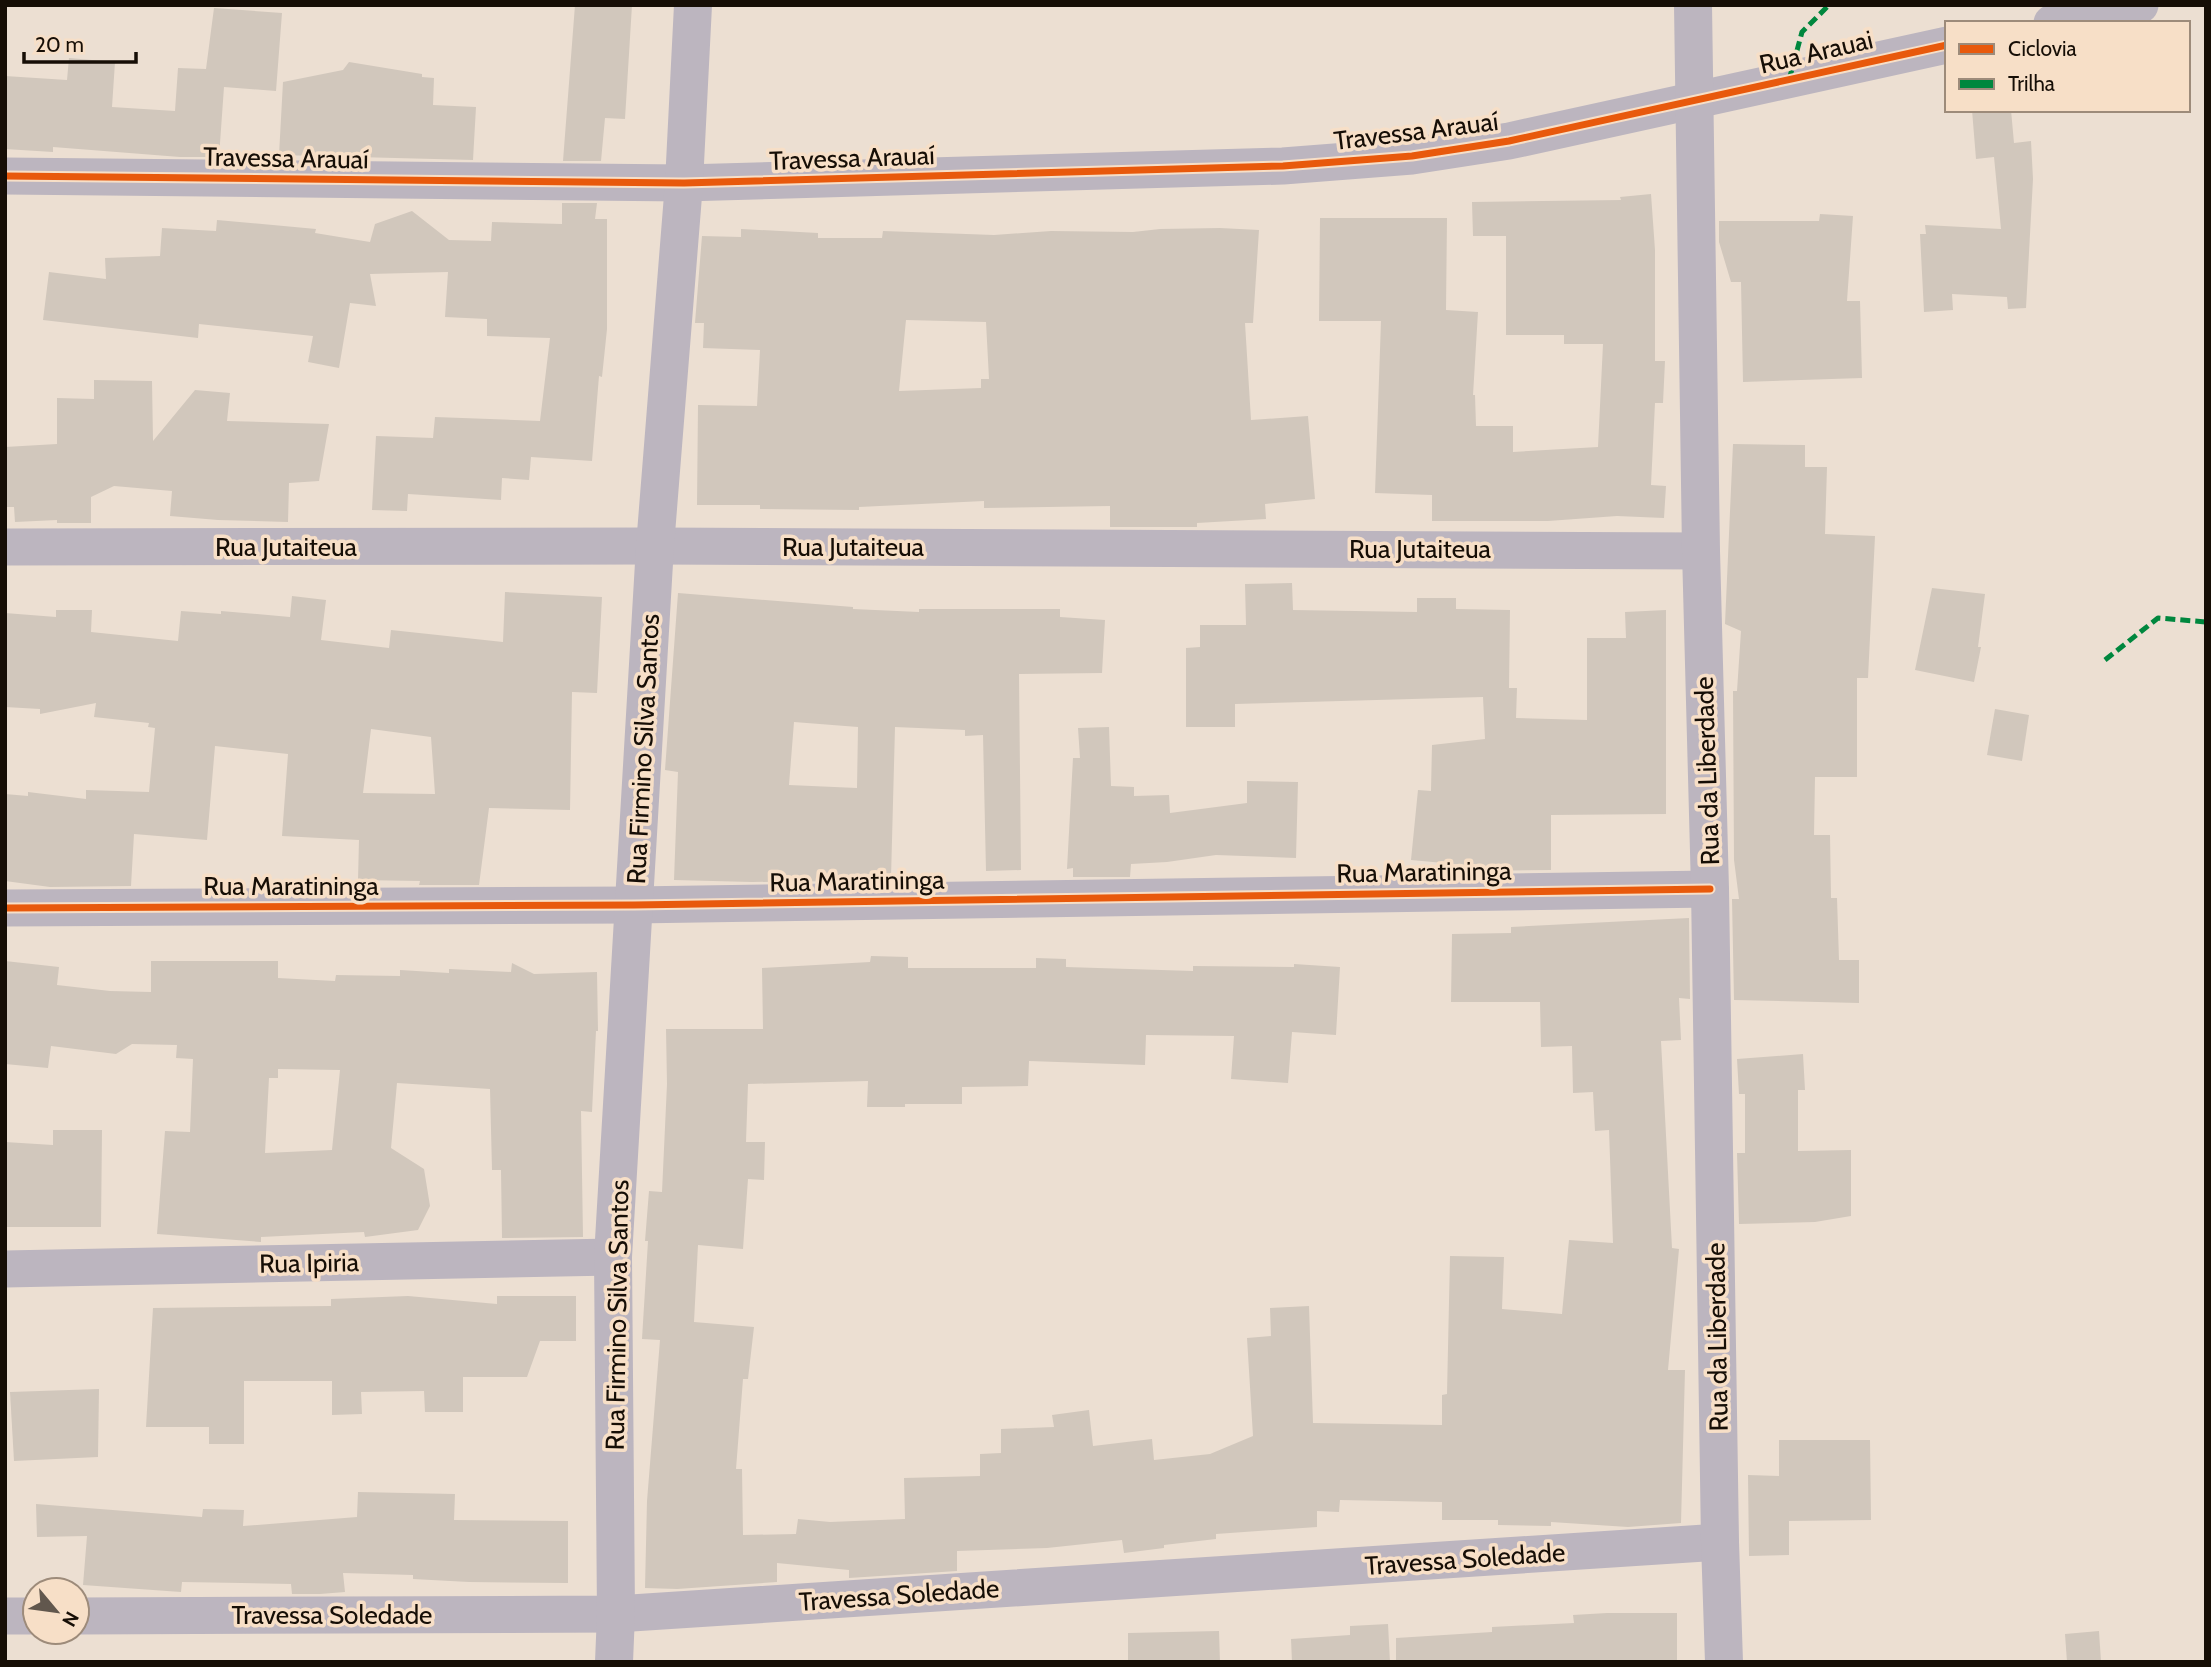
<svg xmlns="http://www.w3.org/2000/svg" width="2211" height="1667" font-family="Cabin,sans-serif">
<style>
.building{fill:#d1c7bc;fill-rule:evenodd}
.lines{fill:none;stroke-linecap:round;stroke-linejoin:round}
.minor{stroke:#bcb5bf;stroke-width:37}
.tertiary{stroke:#bcb5bf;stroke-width:38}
.quiet{stroke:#00873e;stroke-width:5;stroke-dasharray:10 5;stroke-linecap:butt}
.cycleway-casing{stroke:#f7dfc7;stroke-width:11}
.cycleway{stroke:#e8590c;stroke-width:7}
.labels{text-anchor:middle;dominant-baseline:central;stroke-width:7;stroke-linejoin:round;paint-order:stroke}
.street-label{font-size:26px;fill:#160e06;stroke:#f7dfc7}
</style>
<rect width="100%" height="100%" fill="#ecdfd2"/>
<g class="building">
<path d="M 575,5 L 632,5 L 625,119 L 605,118 L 601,161 L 563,161 Z"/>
<path d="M 214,8 L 282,13 L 276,91 L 224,87 L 219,157 L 180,157 L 53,147 L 53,152 L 5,149 L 5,76 L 67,80 L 69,58 L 115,62 L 112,107 L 175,111 L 178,68 L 206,69 Z"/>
<path d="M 349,62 L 422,74 L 422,77 L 434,78 L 433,105 L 476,107 L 473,160 L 279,155 L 283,82 L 343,70 Z"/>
<path d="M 1972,110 L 2011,110 L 2014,143 L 2031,141 L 2033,179 L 2026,308 L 2008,309 L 2007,297 L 1952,294 L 1953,310 L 1924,312 L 1920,234 L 1926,234 L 1925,225 L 2001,229 L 1994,157 L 1976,159 Z"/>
<path d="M 1651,194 L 1655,250 L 1655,361 L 1665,361 L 1663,403 L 1655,403 L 1651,485 L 1666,486 L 1664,518 L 1617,516 L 1548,521 L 1432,521 L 1432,495 L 1375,493 L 1381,321 L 1319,321 L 1320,218 L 1447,218 L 1446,310 L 1478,312 L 1473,395 L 1475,395 L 1476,426 L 1513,426 L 1513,452 L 1598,447 L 1603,344 L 1564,344 L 1564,335 L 1506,335 L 1506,236 L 1473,236 L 1472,202 L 1621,200 L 1620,197 Z"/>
<path d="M 562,203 L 597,203 L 595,219 L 607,219 L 607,329 L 602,377 L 599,376 L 592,461 L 531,457 L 529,480 L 502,478 L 501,500 L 408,494 L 407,511 L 372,510 L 376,436 L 433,438 L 435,417 L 540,421 L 550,338 L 487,336 L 487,319 L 445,317 L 448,272 L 370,274 L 376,306 L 350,303 L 339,368 L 308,362 L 313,336 L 199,324 L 198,338 L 43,320 L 49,272 L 106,279 L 105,258 L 160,256 L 162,228 L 216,231 L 217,220 L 316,229 L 315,233 L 370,242 L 375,224 L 412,211 L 449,240 L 491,241 L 492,222 L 562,224 Z"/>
<path d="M 1820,214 L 1853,216 L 1847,301 L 1860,301 L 1862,378 L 1743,382 L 1741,282 L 1731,282 L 1719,242 L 1719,221 L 1819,221 Z"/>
<path d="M 1220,228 L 1259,230 L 1253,323 L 1245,323 L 1251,420 L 1308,416 L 1315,499 L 1265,504 L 1266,519 L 1197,523 L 1197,527 L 1110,527 L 1110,506 L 984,508 L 984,501 L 859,507 L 859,510 L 760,509 L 760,505 L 697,505 L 698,405 L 757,406 L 760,350 L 703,348 L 704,323 L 695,323 L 702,236 L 741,237 L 741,229 L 818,233 L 818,238 L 882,238 L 883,231 L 994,235 L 1051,231 L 1133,232 L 1160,229 ZM 906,320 L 986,322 L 989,379 L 981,379 L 981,388 L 899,391 Z"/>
<path d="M 94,380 L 152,381 L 153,441 L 195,390 L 230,393 L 227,421 L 329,424 L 319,481 L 289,483 L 288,522 L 218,520 L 170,516 L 172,491 L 114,486 L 91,497 L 91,523 L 57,523 L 57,520 L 15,522 L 14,507 L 5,507 L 5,447 L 57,444 L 57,398 L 94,399 Z"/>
<path d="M 1733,444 L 1805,445 L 1805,467 L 1827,467 L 1825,534 L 1875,536 L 1868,678 L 1857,678 L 1857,777 L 1815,777 L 1814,835 L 1830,835 L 1831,898 L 1837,898 L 1839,960 L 1859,960 L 1859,1003 L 1734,1000 L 1732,899 L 1739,899 L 1734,860 L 1733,691 L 1737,691 L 1741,631 L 1725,624 Z"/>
<path d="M 1292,583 L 1293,610 L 1417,612 L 1417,598 L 1456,598 L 1456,609 L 1510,610 L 1509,688 L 1517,688 L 1516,718 L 1587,720 L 1587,638 L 1626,638 L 1625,612 L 1666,610 L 1666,814 L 1551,815 L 1551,870 L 1475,871 L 1476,866 L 1411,860 L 1418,790 L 1431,791 L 1432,745 L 1485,739 L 1483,697 L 1235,704 L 1235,727 L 1186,727 L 1186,648 L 1200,647 L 1200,625 L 1246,625 L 1245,584 Z"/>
<path d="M 1932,588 L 1985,594 L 1978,647 L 1981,647 L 1974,682 L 1915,670 Z"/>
<path d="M 505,592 L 602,597 L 597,693 L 572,692 L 570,810 L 489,808 L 479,885 L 419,885 L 420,881 L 358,880 L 359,840 L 282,836 L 288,754 L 215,746 L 207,840 L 134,834 L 131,886 L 50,887 L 5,881 L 5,794 L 28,796 L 28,792 L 86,799 L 86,790 L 149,792 L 155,728 L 148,727 L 149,723 L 94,717 L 96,703 L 40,714 L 40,709 L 5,707 L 5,613 L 56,617 L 56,610 L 92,610 L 91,632 L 178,641 L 181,611 L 221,614 L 221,611 L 290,617 L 292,596 L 326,600 L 321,640 L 389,648 L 391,630 L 503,642 ZM 371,729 L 431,737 L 435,794 L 363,793 Z"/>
<path d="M 678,593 L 853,607 L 853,609 L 919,612 L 919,609 L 1060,609 L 1060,617 L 1105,620 L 1102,673 L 1019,674 L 1021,870 L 986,871 L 983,735 L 965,736 L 965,730 L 895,727 L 891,878 L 844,877 L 844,881 L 752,882 L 674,880 L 678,772 L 665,770 ZM 794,722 L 858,727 L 857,788 L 789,785 Z"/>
<path d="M 1995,709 L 2029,715 L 2022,761 L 1987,755 Z"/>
<path d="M 1109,727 L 1111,786 L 1134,787 L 1134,796 L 1169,795 L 1170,813 L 1247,803 L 1247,781 L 1298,782 L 1296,858 L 1216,855 L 1167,862 L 1131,864 L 1130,877 L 1073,877 L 1073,868 L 1067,869 L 1073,758 L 1080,758 L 1078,728 Z"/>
<path d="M 1689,918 L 1690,999 L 1679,998 L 1681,1040 L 1661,1041 L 1672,1248 L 1679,1249 L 1668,1370 L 1685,1370 L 1681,1523 L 1628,1527 L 1551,1522 L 1551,1526 L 1498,1525 L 1498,1520 L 1442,1520 L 1442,1502 L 1340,1500 L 1339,1512 L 1317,1511 L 1317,1527 L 1216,1534 L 1216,1539 L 1164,1545 L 1164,1548 L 1124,1553 L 1122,1540 L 1047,1548 L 957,1551 L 957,1571 L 849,1578 L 849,1570 L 777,1563 L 777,1582 L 677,1589 L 645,1588 L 647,1501 L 660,1340 L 642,1339 L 648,1241 L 645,1241 L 649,1191 L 662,1192 L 667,1084 L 666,1029 L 763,1029 L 762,968 L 870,962 L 871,956 L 908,957 L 908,968 L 1036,968 L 1036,958 L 1066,959 L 1066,967 L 1193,971 L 1193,966 L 1294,967 L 1294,964 L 1340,967 L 1336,1035 L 1292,1032 L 1288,1083 L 1231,1079 L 1234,1036 L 1146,1035 L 1145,1065 L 1029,1061 L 1028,1086 L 962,1087 L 962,1104 L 905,1104 L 905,1107 L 867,1107 L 868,1081 L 748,1084 L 746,1142 L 765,1142 L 764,1180 L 748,1179 L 743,1249 L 698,1245 L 694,1322 L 754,1327 L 748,1379 L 743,1379 L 736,1469 L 742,1469 L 743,1535 L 796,1534 L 798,1519 L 830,1522 L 905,1519 L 904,1478 L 980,1476 L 980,1454 L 1001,1453 L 1001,1429 L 1054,1427 L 1052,1415 L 1089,1410 L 1093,1446 L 1152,1439 L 1154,1460 L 1210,1454 L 1253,1436 L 1247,1338 L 1271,1336 L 1270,1308 L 1309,1306 L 1313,1423 L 1442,1425 L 1442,1395 L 1447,1394 L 1450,1256 L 1504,1257 L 1502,1309 L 1562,1314 L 1569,1240 L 1613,1243 L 1609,1130 L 1595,1131 L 1593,1092 L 1573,1093 L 1572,1046 L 1541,1047 L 1540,1002 L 1451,1002 L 1452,934 L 1511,933 L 1511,927 Z"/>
<path d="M 5,961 L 59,967 L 57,985 L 110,991 L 151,992 L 151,961 L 278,961 L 278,978 L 335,981 L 336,975 L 400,976 L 400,970 L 449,973 L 449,969 L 511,972 L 512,963 L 534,974 L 597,972 L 598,1031 L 596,1031 L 592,1112 L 581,1111 L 583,1237 L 502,1238 L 501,1170 L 492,1170 L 490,1089 L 397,1083 L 391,1148 L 424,1169 L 430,1206 L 418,1230 L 365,1237 L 364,1232 L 261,1237 L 261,1242 L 157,1234 L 165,1131 L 190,1132 L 193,1059 L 176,1058 L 177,1045 L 132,1044 L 116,1054 L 51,1046 L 48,1068 L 5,1064 ZM 278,1069 L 340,1070 L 332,1150 L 265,1153 L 269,1078 L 278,1078 Z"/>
<path d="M 1803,1054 L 1805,1090 L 1798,1090 L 1798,1151 L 1851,1150 L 1851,1216 L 1815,1222 L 1739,1224 L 1737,1153 L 1745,1153 L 1745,1094 L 1739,1094 L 1737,1059 Z"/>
<path d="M 53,1130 L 102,1130 L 101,1227 L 5,1227 L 5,1142 L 53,1145 Z"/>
<path d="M 408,1296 L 497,1304 L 497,1296 L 576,1296 L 576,1341 L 540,1341 L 527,1377 L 463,1377 L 463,1412 L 425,1412 L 424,1391 L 361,1392 L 362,1414 L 332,1415 L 332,1381 L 244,1381 L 244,1444 L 209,1444 L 209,1427 L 146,1427 L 153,1308 L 331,1306 L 331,1299 Z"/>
<path d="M 99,1389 L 98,1457 L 14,1461 L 10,1392 Z"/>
<path d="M 1779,1440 L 1870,1440 L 1871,1520 L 1789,1521 L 1789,1555 L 1749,1556 L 1748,1475 L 1779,1476 Z"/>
<path d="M 358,1492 L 455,1494 L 454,1520 L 568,1521 L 568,1583 L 469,1582 L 413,1579 L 413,1575 L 343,1573 L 345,1592 L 320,1594 L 292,1594 L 291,1584 L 182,1582 L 181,1592 L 83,1585 L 87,1536 L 37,1537 L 36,1504 L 202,1517 L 203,1509 L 244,1510 L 243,1526 L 357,1517 Z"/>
<path d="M 1607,1613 L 1677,1613 L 1677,1662 L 1396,1662 L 1396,1638 L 1492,1632 L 1492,1627 L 1574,1623 L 1573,1615 Z"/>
<path d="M 1388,1624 L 1390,1662 L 1292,1662 L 1291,1639 L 1350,1635 L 1350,1626 Z"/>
<path d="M 1219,1631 L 1220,1662 L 1128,1662 L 1128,1633 Z"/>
<path d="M 2099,1631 L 2101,1662 L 2067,1662 L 2065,1634 Z"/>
</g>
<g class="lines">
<g class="minor">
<path d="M 2052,23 L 2140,5"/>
<path d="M 5,176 L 684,183 L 1283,166 L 1412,156 L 1509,141 L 1947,45"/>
<path d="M 5,547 L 655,546 L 1701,551"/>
<path d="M 5,908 L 634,905 L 1710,889"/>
<path d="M 5,1269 L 613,1257"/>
<path d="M 5,1616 L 35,1616"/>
<path d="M 77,1616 L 616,1614 L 1720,1542"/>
</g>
<g class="tertiary">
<path d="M 1693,5 L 1701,551 L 1710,889 L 1720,1542 L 1724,1662"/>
<path d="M 614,1662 L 616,1614 L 613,1257 L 655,546 L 684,183 L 693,5"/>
</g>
<g class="quiet">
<path d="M 1789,80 L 1802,32 L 1829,5"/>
<path d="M 2105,660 L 2158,618 L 2206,622"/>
</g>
<defs>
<g id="cycleway">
<path d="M 5,176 L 684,183 L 1283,166 L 1412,156 L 1509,141 L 1947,45"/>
<path d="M 5,908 L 634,905 L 1710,889"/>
</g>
</defs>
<use href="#cycleway" class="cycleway-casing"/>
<use href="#cycleway" class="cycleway"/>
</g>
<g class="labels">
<g class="street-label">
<text transform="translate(1816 52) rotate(-13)">Rua Arauai</text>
<text transform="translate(1416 131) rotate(-7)">Travessa Arauaí</text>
<text transform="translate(286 158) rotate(1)">Travessa Arauaí</text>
<text transform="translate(852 158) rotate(-2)">Travessa Arauaí</text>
<text x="286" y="547">Rua Jutaiteua</text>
<text x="853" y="547">Rua Jutaiteua</text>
<text x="1420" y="549">Rua Jutaiteua</text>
<text transform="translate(643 749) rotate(-87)">Rua Firmino Silva Santos</text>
<text transform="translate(1707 771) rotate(-92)">Rua da Liberdade</text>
<text transform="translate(1424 872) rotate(-1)">Rua Maratininga</text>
<text transform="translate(857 881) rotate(-1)">Rua Maratininga</text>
<text x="291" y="886">Rua Maratininga</text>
<text transform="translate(309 1263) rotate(-1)">Rua Ipiria</text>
<text transform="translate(617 1315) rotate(-89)">Rua Firmino Silva Santos</text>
<text transform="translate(1717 1337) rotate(-91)">Rua da Liberdade</text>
<text transform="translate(1465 1559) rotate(-4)">Travessa Soledade</text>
<text transform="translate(899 1595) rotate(-4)">Travessa Soledade</text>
<text x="332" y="1615">Travessa Soledade</text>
</g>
</g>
<rect width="2211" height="1667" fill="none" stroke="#160e06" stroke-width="14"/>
<rect x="1945" y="21" width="245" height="91" fill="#f7dfc7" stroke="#9d8b7a" stroke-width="2"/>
<rect x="1959" y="44" width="35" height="10" fill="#e8590c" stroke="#9d8b7a" stroke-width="2"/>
<text x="2008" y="56" font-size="21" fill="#160e06">Ciclovia</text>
<rect x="1959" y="79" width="35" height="10" fill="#00873e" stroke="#9d8b7a" stroke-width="2"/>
<text x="2008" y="91" font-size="21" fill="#160e06">Trilha</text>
<g transform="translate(56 1611) rotate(119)"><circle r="33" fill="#f7dfc7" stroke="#9d8b7a" stroke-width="2"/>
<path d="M0-5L12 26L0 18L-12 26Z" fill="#61574d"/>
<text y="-10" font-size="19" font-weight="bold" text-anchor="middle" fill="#160e06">N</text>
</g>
<path d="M24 52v10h112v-10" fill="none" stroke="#160e06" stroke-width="3.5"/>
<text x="35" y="52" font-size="21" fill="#160e06" stroke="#f7dfc7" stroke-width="5" paint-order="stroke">20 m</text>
</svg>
